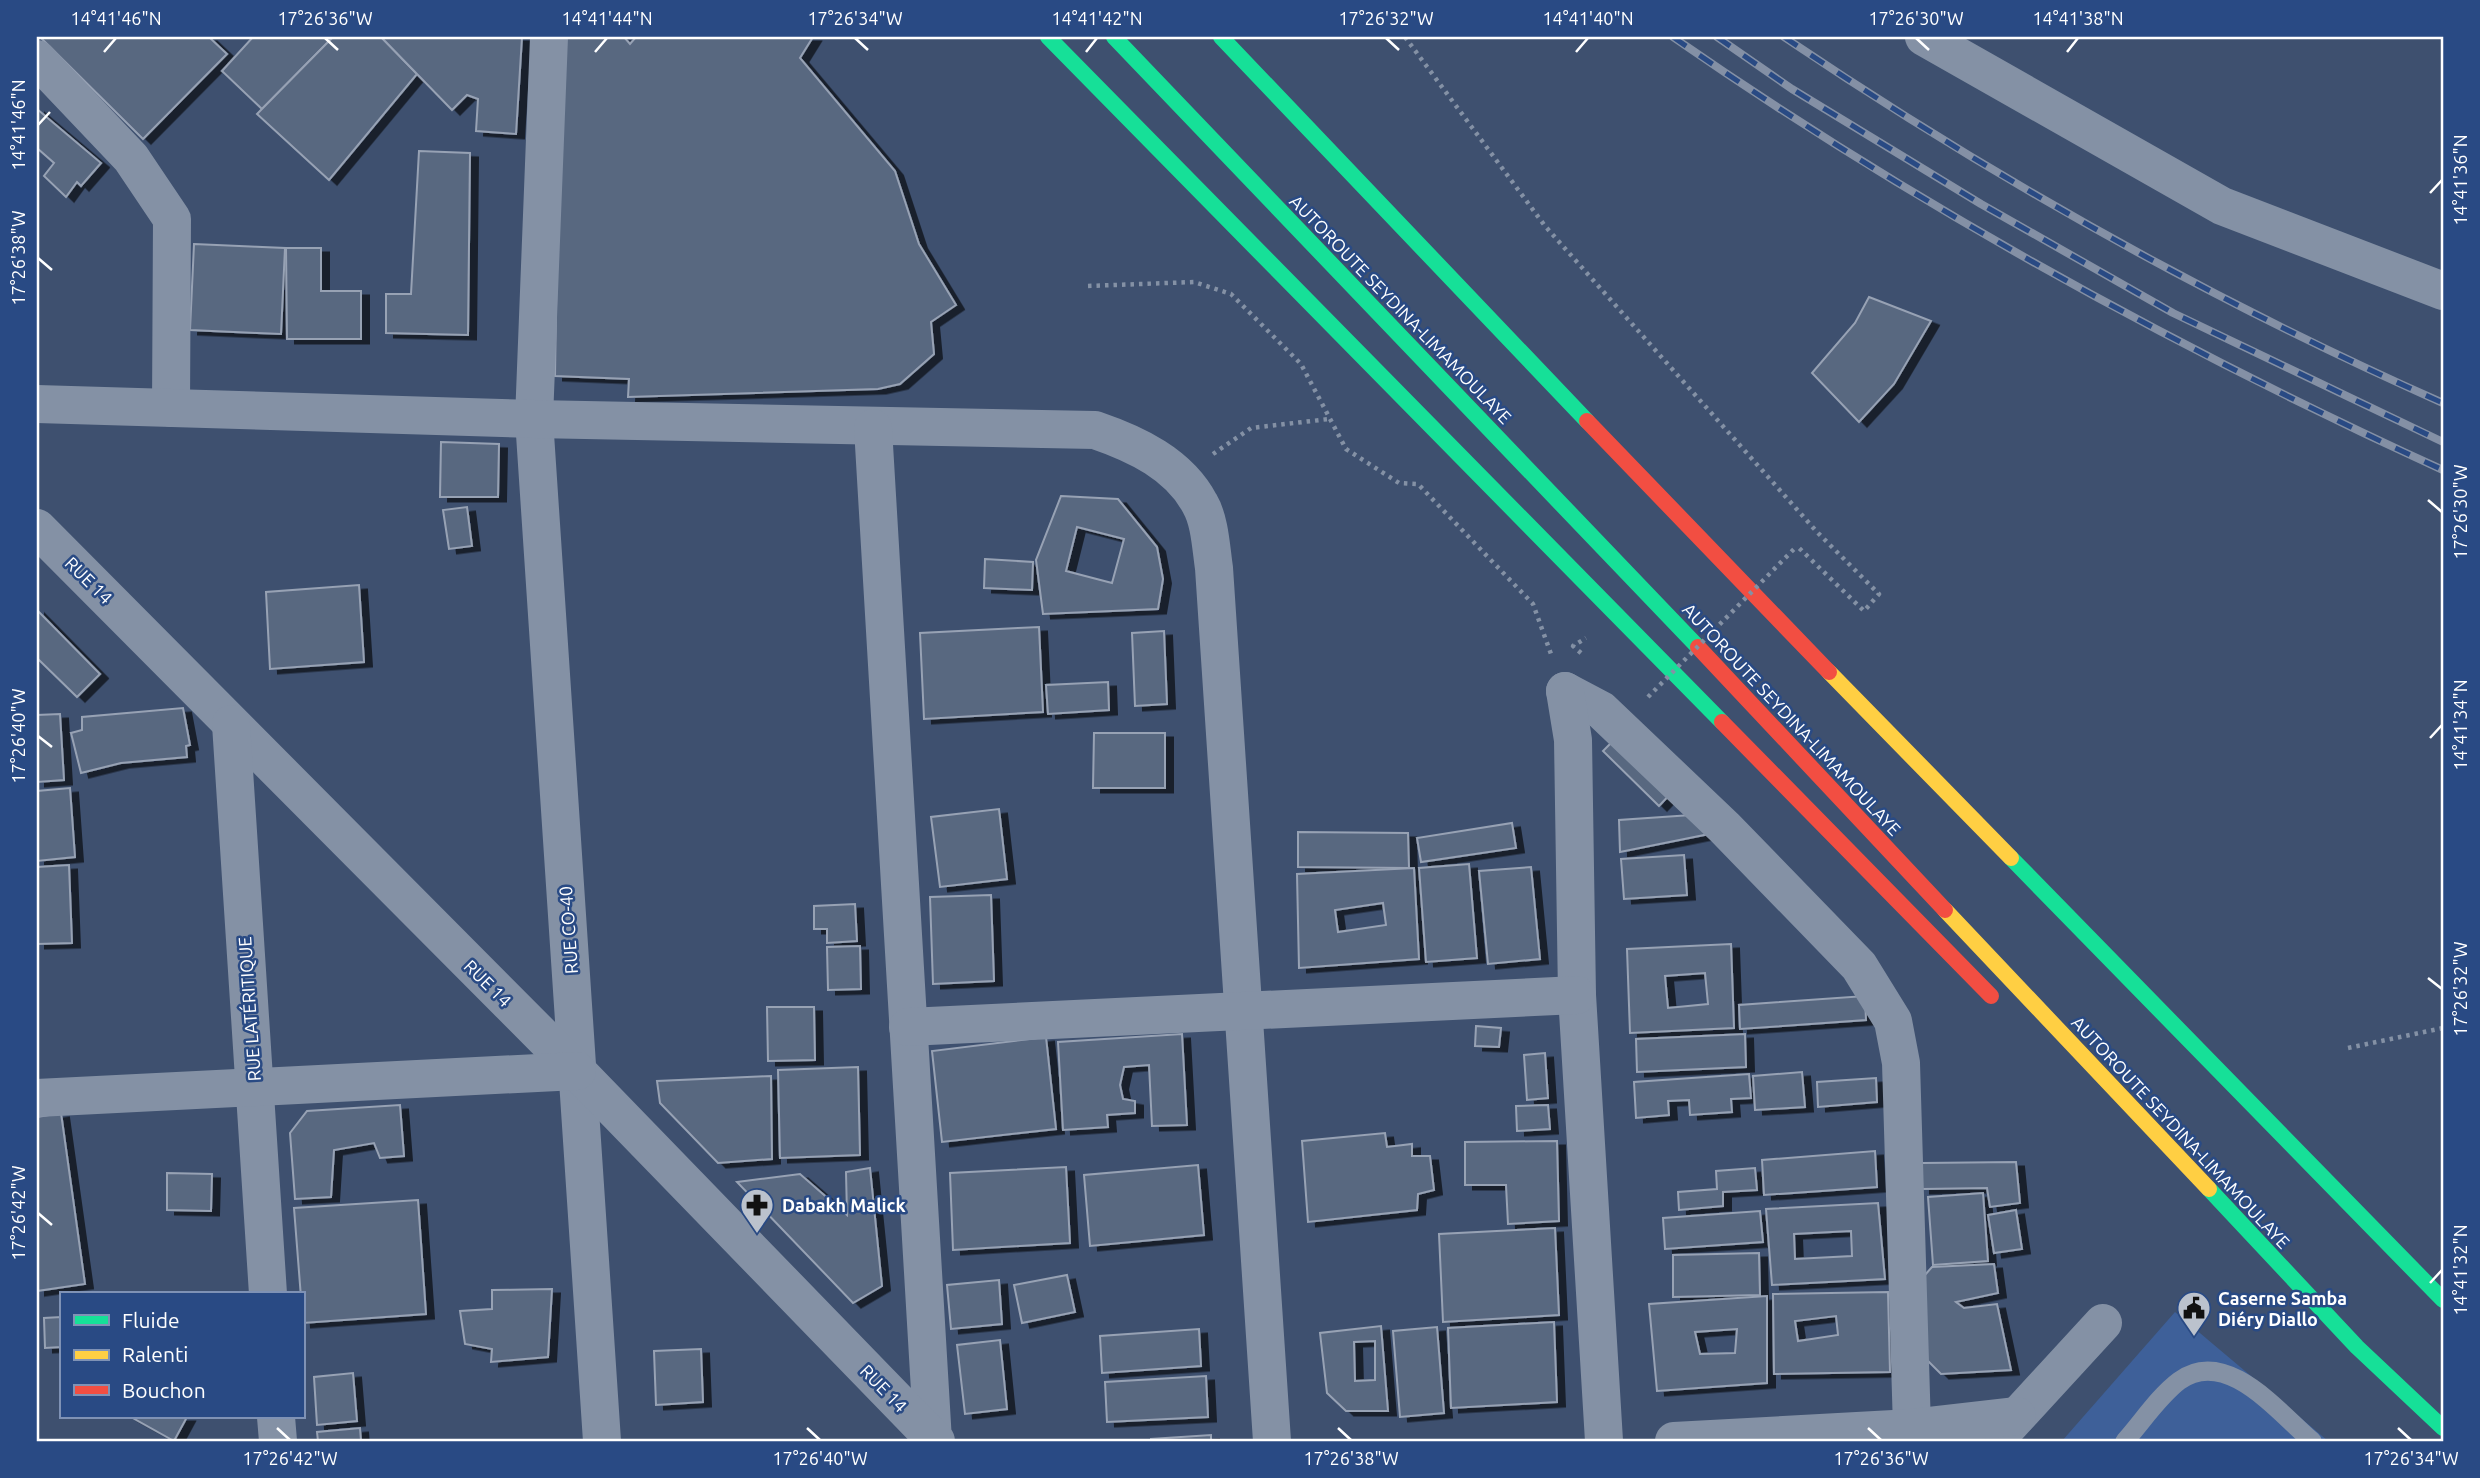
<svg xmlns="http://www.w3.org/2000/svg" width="2480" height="1478" font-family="Ubuntu,sans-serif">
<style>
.green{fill:#3e6099}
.building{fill:#596780;stroke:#97a2b4;stroke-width:2;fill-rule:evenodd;filter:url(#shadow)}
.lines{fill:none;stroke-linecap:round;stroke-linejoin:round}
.path{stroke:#8491a5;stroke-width:4.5;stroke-dasharray:3.5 5;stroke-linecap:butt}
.lane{stroke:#8491a5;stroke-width:19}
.street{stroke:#8491a5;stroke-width:38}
.fast{stroke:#16e098;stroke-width:16}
.slow{stroke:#ffcf43;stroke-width:16}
.jam{stroke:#f24e42;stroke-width:16}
.rail-casing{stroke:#8490a5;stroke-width:8}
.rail{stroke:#294a84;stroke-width:5;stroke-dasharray:16;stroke-linecap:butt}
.path-bridge{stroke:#8491a5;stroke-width:4.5;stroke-dasharray:3.5 5;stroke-linecap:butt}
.ticks{fill:none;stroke:#fff;stroke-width:2.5}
.labels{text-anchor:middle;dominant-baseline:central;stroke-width:5;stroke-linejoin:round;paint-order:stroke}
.street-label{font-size:18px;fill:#fff;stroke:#294a84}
.poi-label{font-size:18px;font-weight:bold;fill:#fff;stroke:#294a84;text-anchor:start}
.neatline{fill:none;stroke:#fff;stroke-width:2.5}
.ticks-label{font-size:18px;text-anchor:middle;fill:#fff}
</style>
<defs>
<filter id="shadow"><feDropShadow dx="8" dy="4.5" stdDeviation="0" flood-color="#0009"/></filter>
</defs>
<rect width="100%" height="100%" fill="#3e506f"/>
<path class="green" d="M 2175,1312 L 2328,1441 L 2062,1441 Z"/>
<g class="building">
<path d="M 40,37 L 209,37 L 227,54 L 143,139 Z"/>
<path d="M 253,37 L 333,37 L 262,109 L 222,71 Z"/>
<path d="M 333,37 L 381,37 L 417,74 L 329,180 L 257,114 Z"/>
<path d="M 381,37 L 522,37 L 516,134 L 476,131 L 478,99 L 467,95 L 452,110 Z"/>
<path d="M 560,37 L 624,37 L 630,44 L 636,37 L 813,37 L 800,58 L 895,171 L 919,244 L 956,305 L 931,322 L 934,354 L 900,384 L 878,389 L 628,397 L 629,379 L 555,376 Z"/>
<path d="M 37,109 L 101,163 L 81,186 L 77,182 L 66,197 L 44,176 L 54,163 L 37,148 Z"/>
<path d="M 419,151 L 470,153 L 468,335 L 386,333 L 386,294 L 411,294 Z"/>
<path d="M 194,244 L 285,248 L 281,334 L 190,330 Z"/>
<path d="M 286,248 L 321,248 L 321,291 L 361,291 L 361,339 L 287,339 Z"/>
<path d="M 1869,297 L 1931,321 L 1894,384 L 1859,422 L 1812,373 L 1855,323 Z"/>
<path d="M 441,442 L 499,444 L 498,497 L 440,497 Z"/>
<path d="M 1061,496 L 1118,499 L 1157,547 L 1163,579 L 1158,609 L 1043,614 L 1036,560 ZM 1077,527 L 1124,539 L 1112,583 L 1066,571 Z"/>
<path d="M 467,507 L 472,546 L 449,549 L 443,510 Z"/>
<path d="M 985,559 L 1033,562 L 1032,590 L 984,588 Z"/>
<path d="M 359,585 L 364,662 L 270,669 L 266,592 Z"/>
<path d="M 37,610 L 100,674 L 77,697 L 37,658 Z"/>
<path d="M 1039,627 L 1043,712 L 924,719 L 920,633 Z"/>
<path d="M 1164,631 L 1167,704 L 1135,706 L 1132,633 Z"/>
<path d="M 1108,682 L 1109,710 L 1048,714 L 1046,685 Z"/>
<path d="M 183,708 L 190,745 L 186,746 L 187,757 L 121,763 L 81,773 L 71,733 L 82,730 L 82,717 Z"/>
<path d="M 60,714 L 64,780 L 37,782 L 37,715 Z"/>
<path d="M 1094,733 L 1165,733 L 1165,788 L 1093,788 Z"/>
<path d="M 1620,734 L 1675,789 L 1659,806 L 1603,751 Z"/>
<path d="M 70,788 L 75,857 L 37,861 L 37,791 Z"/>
<path d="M 999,809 L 1007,879 L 940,887 L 931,817 Z"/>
<path d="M 1706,814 L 1719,832 L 1620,852 L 1619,820 Z"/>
<path d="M 1512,823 L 1516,848 L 1421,862 L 1417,838 Z"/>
<path d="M 1298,832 L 1408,833 L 1409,868 L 1298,867 Z"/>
<path d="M 1684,855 L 1687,895 L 1624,899 L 1621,859 Z"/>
<path d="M 1469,864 L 1477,958 L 1426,962 L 1419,868 Z"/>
<path d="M 69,865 L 72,943 L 37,944 L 37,867 Z"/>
<path d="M 1531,867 L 1540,959 L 1488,964 L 1479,871 Z"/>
<path d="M 1414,868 L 1419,959 L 1299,968 L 1297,874 ZM 1383,903 L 1386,925 L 1338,932 L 1335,910 Z"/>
<path d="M 991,895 L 994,981 L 933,984 L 930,897 Z"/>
<path d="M 855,904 L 857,941 L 827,943 L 827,929 L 814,929 L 814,906 Z"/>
<path d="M 1731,944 L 1734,1028 L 1630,1033 L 1627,949 ZM 1705,973 L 1708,1004 L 1668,1008 L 1665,976 Z"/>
<path d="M 860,946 L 861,989 L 828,990 L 827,947 Z"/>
<path d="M 1865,996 L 1866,1020 L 1740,1029 L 1739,1005 Z"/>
<path d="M 767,1007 L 814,1007 L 815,1060 L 768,1061 Z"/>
<path d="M 1476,1026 L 1501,1028 L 1499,1047 L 1475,1046 Z"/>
<path d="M 1182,1034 L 1187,1125 L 1152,1126 L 1149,1065 L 1124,1067 L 1120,1085 L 1123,1099 L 1135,1101 L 1135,1113 L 1107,1115 L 1108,1127 L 1063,1130 L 1058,1042 Z"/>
<path d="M 1745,1034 L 1746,1067 L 1637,1072 L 1636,1039 Z"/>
<path d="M 1046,1037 L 1056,1129 L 942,1142 L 932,1051 Z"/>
<path d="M 1545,1053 L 1548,1098 L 1527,1100 L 1524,1055 Z"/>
<path d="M 858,1067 L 860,1155 L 780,1158 L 778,1070 Z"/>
<path d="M 1802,1072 L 1805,1107 L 1755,1110 L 1753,1076 Z"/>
<path d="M 1749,1074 L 1751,1098 L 1731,1099 L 1732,1112 L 1690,1115 L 1689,1100 L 1668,1101 L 1669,1115 L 1636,1118 L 1634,1082 Z"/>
<path d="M 771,1076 L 772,1159 L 718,1163 L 660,1103 L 657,1081 Z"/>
<path d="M 1876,1078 L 1877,1102 L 1818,1107 L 1817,1082 Z"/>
<path d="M 400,1105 L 404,1156 L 380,1158 L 374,1143 L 334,1150 L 331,1197 L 295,1199 L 290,1133 L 307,1111 Z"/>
<path d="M 1548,1105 L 1550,1129 L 1517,1131 L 1516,1106 Z"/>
<path d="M 61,1113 L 85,1284 L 37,1291 L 37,1117 Z"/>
<path d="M 1385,1133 L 1387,1147 L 1412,1144 L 1412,1156 L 1430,1156 L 1434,1190 L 1418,1194 L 1417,1210 L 1308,1222 L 1302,1141 Z"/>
<path d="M 1557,1141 L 1559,1221 L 1508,1224 L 1506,1185 L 1465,1185 L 1465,1142 Z"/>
<path d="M 1875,1151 L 1877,1187 L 1764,1195 L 1762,1160 Z"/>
<path d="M 2016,1162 L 2020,1203 L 1990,1207 L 1987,1188 L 1922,1189 L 1922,1163 Z"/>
<path d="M 1198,1165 L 1204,1235 L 1090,1246 L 1084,1175 Z"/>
<path d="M 1066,1167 L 1070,1243 L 953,1250 L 950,1173 Z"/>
<path d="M 870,1168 L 882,1286 L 853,1303 L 737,1182 L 800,1174 L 847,1215 L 846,1172 Z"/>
<path d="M 1755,1168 L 1757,1190 L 1723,1192 L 1723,1206 L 1679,1210 L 1678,1192 L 1717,1189 L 1716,1171 Z"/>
<path d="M 167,1173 L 212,1174 L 211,1211 L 167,1210 Z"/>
<path d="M 1983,1193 L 1988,1261 L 1933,1265 L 1928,1197 Z"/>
<path d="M 418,1200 L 426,1314 L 303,1323 L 294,1208 Z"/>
<path d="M 1878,1203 L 1885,1279 L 1772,1285 L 1766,1209 ZM 1851,1231 L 1852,1256 L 1795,1259 L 1794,1234 Z"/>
<path d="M 2016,1210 L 2022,1249 L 1994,1253 L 1988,1215 Z"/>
<path d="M 1760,1211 L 1763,1242 L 1665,1249 L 1663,1218 Z"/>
<path d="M 1555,1228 L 1559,1315 L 1443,1322 L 1439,1234 Z"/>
<path d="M 1759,1253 L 1760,1295 L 1673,1297 L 1673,1255 Z"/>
<path d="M 1994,1264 L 1998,1293 L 1956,1302 L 1964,1308 L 1997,1304 L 2011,1370 L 1941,1374 L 1916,1349 L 1916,1285 L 1932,1267 Z"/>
<path d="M 1067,1275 L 1075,1312 L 1022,1323 L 1014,1285 Z"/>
<path d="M 999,1280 L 1002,1324 L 951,1329 L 947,1285 Z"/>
<path d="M 552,1289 L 548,1357 L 491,1362 L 492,1349 L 465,1344 L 460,1311 L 492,1309 L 492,1290 Z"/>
<path d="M 1888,1292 L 1890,1372 L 1774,1374 L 1773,1294 ZM 1836,1316 L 1838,1335 L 1798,1341 L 1795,1321 Z"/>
<path d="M 1767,1296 L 1767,1383 L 1657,1391 L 1649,1304 ZM 1737,1329 L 1735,1353 L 1700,1354 L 1695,1332 Z"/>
<path d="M 61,1317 L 61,1347 L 45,1348 L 44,1318 Z"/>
<path d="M 1554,1322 L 1557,1402 L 1451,1408 L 1448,1328 Z"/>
<path d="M 1381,1326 L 1388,1411 L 1346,1411 L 1327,1393 L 1320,1333 ZM 1375,1341 L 1375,1380 L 1355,1381 L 1354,1342 Z"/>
<path d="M 1437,1327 L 1444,1413 L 1400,1417 L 1393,1331 Z"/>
<path d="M 1199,1329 L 1201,1366 L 1102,1373 L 1100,1336 Z"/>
<path d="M 1000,1340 L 1007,1409 L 965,1414 L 957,1345 Z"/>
<path d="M 701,1349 L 703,1402 L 656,1405 L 654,1351 Z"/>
<path d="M 353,1373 L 357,1421 L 317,1425 L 314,1377 Z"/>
<path d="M 1206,1376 L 1208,1417 L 1107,1422 L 1105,1382 Z"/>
<path d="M 131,1417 L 187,1417 L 174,1441 Z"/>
<path d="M 360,1428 L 361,1441 L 318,1441 L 317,1432 Z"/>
<path d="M 1211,1435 L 1211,1441 L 1151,1441 L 1151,1439 Z"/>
</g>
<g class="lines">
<g class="path">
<path d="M 1405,37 L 1545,226 L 1817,532 L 1879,594 L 1864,611 L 1797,546"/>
<path d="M 1088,286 L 1194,282 L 1231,294 L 1301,364 L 1346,449 L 1399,483 L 1418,484 L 1533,604 L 1551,654"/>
<path d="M 1213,454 L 1251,428 L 1329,419"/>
<path d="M 1581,653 L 1573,646 L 1586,638"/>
<path d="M 2348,1048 L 2443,1028"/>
</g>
<path class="lane" d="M 2125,1441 C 2142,1422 2159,1396 2179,1381 C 2226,1346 2278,1412 2312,1441"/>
<g class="street">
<path d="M 549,37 L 534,419 L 602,1441"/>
<path d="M 1924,37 L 2222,206 L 2443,291"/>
<path d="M 37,59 L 131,158 L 172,219 L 171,408"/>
<path d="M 37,404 L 534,419 L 1095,430 C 1136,444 1179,464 1200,504 C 1210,521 1211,548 1214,568 L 1272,1441"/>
<path d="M 873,428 L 933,1441"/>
<path d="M 37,528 L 577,1071 L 936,1441"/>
<path d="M 1565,691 L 1601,710 L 1725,828 L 1859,966 L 1893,1021 L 1901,1063 L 1912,1428"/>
<path d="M 1565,691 L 1573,740 L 1577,995 L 1604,1441"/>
<path d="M 231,724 L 268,1294"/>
<path d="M 908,1027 L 1577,995"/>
<path d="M 37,1098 L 577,1071"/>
<path d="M 276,1417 L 278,1441"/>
<path d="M 2000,1435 L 2103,1323"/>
<path d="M 1674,1441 L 1912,1428 L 2017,1416"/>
</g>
<g class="fast">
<path d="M 1048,37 L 1722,722"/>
<path d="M 1114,37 L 1698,647"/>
<path d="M 1221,37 L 1587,421"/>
<path d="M 2011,858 L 2443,1300"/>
<path d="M 2209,1189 L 2357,1347 L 2443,1428"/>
</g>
<g class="slow">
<path d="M 1829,672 L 2011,858"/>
<path d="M 1945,910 L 2209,1189"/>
</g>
<g class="jam">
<path d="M 1587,421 L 1829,672"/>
<path d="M 1698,647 L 1945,910"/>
<path d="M 1722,722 L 1991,996"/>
</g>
<defs>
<g id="rail">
<path d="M 1673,37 C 1915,205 2176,348 2443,470"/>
<path d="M 1717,37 L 1792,89 L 1981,204 L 2173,313 L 2443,442"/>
<path d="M 1784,37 C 1993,178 2213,301 2443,403"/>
</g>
</defs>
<use href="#rail" class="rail-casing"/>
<use href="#rail" class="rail"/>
<path class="path-bridge" d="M 1648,697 L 1797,546"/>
</g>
<path class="ticks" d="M 325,38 L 338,50M 855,38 L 868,50M 1386,38 L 1399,50M 1916,38 L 1929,50M 104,52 L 116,38M 595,52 L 607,38M 1086,52 L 1097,38M 1576,52 L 1588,38M 2067,52 L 2078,38M 38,125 L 50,112M 2430,193 L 2442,180M 38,258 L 52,270M 2428,500 L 2442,512M 38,736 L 52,747M 2430,738 L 2442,725M 2428,978 L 2442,989M 38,1213 L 52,1225M 2430,1283 L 2442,1270M 277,1428 L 290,1440M 807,1428 L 820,1440M 1338,1428 L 1351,1440M 1868,1428 L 1881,1440M 2398,1428 L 2411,1440"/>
<defs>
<symbol id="pharmacy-pin" viewBox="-11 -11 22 30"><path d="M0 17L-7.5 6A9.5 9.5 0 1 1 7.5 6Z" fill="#bbc2cd" stroke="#294a84"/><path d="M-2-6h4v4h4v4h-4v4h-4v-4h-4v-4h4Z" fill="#111"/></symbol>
<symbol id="civic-pin" viewBox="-11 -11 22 30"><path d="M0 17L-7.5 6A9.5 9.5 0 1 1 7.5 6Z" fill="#bbc2cd" stroke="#294a84"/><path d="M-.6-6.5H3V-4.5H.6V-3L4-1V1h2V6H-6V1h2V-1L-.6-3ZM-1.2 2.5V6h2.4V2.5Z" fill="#111"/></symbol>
</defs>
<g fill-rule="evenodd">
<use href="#pharmacy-pin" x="738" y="1186" width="38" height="52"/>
<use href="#civic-pin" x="2175" y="1289" width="38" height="52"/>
</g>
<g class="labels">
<g class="street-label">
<text transform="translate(1401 309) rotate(46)">AUTOROUTE SEYDINA-LIMAMOULAYE</text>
<text transform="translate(89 580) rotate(45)">RUE 14</text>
<text transform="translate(1792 719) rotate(47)">AUTOROUTE SEYDINA-LIMAMOULAYE</text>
<text transform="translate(568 930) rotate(-94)">RUE CO-40</text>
<text transform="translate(488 983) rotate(45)">RUE 14</text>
<text transform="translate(249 1009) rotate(-94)">RUE LATÉRITIQUE</text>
<text transform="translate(2181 1132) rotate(47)">AUTOROUTE SEYDINA-LIMAMOULAYE</text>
<text transform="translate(884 1388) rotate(46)">RUE 14</text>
</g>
<g class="poi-label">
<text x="782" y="1205">Dabakh Malick</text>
<text x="2218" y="1298">Caserne Samba<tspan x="2218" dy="21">Diéry Diallo</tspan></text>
</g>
</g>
<rect width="2480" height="1478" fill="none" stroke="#294a84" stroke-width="77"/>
<rect x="60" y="1292" width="245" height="126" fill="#294a84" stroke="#7f92b5" stroke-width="2"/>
<rect x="74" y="1315" width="35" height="10" fill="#16e098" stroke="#7f92b5" stroke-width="2"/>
<text x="122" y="1328" font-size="21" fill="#ffffff">Fluide</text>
<rect x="74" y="1350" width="35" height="10" fill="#ffcf43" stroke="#7f92b5" stroke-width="2"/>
<text x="122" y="1362" font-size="21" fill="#ffffff">Ralenti</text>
<rect x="74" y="1385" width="35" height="10" fill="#f24e42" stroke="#7f92b5" stroke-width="2"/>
<text x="122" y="1398" font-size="21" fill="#ffffff">Bouchon</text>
<rect x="38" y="38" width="2404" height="1402" class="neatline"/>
<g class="ticks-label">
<text x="116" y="25">14°41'46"N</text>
<text x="325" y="25">17°26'36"W</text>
<text x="607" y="25">14°41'44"N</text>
<text x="855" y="25">17°26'34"W</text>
<text x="1097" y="25">14°41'42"N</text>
<text x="1386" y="25">17°26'32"W</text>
<text x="1588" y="25">14°41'40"N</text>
<text x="1916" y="25">17°26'30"W</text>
<text x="2078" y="25">14°41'38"N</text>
<text transform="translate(19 125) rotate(-90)" y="6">14°41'46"N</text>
<text transform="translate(2461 180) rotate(-90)" y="6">14°41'36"N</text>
<text transform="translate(19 258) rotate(-90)" y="6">17°26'38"W</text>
<text transform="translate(2461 512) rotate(-90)" y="6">17°26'30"W</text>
<text transform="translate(2461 725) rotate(-90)" y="6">14°41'34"N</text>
<text transform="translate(19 736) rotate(-90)" y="6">17°26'40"W</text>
<text transform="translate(2461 989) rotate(-90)" y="6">17°26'32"W</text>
<text transform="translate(19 1213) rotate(-90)" y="6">17°26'42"W</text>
<text transform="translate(2461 1270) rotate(-90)" y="6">14°41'32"N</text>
<text x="290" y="1465">17°26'42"W</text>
<text x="820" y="1465">17°26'40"W</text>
<text x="1351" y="1465">17°26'38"W</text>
<text x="1881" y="1465">17°26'36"W</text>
<text x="2411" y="1465">17°26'34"W</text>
</g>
</svg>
